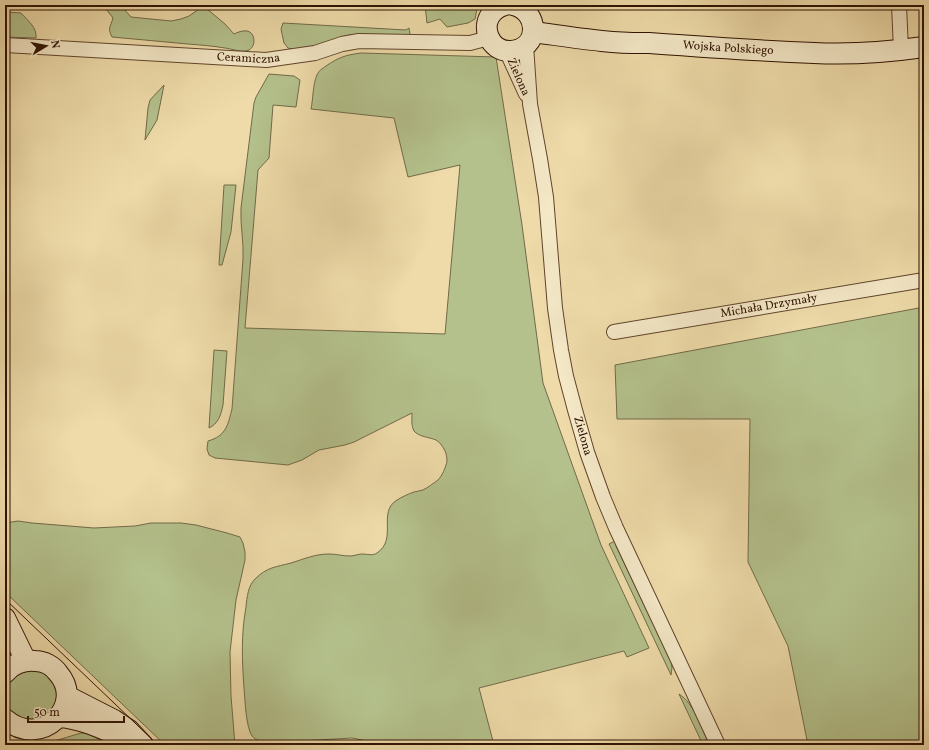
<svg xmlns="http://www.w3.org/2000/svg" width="929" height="750" font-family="Vollkorn,serif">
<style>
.green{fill:#b4c18c;stroke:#726a48}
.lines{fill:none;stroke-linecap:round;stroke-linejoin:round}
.street-casing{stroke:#60452c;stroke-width:16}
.secondary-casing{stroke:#301303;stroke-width:22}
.street{stroke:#f4e8c7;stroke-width:14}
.secondary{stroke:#f4e8c7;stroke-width:20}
.tram{stroke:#301303;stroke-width:1}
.labels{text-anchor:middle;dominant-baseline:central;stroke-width:3;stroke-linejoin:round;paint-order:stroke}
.street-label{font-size:12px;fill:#301303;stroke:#f4e8c7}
</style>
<rect width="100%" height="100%" fill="#eedba9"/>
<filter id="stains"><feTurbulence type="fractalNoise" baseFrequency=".005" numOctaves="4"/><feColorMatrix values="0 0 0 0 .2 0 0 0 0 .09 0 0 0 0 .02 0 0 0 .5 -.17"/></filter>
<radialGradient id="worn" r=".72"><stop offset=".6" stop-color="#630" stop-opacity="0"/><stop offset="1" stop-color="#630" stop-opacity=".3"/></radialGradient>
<g class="green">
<path d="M 103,5 L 122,5 L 123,8 L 131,17 L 171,21 L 181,19 L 189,16 L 199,9 L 206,8 L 225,24 L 234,34 C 240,31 250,28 253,36 C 255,41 254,47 249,50 C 243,53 232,49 225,48 C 213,46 201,45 188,44 C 163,42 137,39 112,37 C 107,28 111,26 113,18 Z"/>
<path d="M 425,5 L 478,5 L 478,8 L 477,9 L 475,19 L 468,23 L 447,27 L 440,19 L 427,23 Z"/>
<path d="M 5,12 L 21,13 C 28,21 37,27 36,38 L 5,37 Z"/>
<path d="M 283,23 L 406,30 L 409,28 L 410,34 L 407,35 L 349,35 L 309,48 L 295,50 L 288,48 L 284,43 L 281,29 Z"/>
<path d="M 361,53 L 496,57 L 522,225 L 543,383 L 601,545 L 649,648 L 627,657 L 624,651 L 479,688 L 494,745 L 372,745 L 362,740 L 352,738 L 268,743 C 263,742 256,741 252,736 C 246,727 245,700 244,688 C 242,661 241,634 246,607 C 247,597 248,586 255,579 C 267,567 276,567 291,563 C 304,559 315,554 329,554 C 336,554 343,556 350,556 C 354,556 358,554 362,554 C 367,554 373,556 377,553 C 398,539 377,512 397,500 C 402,497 408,494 414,492 C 417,491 420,491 423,490 C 427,488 434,483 438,480 C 442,476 446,467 447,461 C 447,457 446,452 444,449 C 442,446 440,442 436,440 C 429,437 419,437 414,431 C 411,425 412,419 412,413 L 354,442 L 345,445 L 319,450 L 302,460 L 288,465 L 215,458 L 209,455 L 207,449 L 208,441 C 226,436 228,425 232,409 L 243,259 C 244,242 240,225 241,208 L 254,103 L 256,97 L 269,74 L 294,76 L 300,80 L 296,107 L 273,105 L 269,158 L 258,170 L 245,328 L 445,334 L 460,165 L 408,177 L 394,118 L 311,109 C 313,100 313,83 317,75 C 319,70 322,69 326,66 C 339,57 346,55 361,53 Z"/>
<path d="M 164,85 L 157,120 L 145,140 L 148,108 L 150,100 Z"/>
<path d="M 224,185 L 236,185 L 231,232 L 222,265 L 219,265 Z"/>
<path d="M 924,307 L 924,745 L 808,745 L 788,646 L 748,562 L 750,419 L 617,419 L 615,365 Z"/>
<path d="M 214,350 L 227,351 L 223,405 C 221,415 218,424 209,428 Z"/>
<path d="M 18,521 L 32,523 L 94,528 L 135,526 L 151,523 L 181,523 L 196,525 L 227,533 L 240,537 L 243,543 L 245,552 L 245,560 L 236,600 L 230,652 L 231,696 L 235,745 L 165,745 L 5,592 L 5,523 Z"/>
<path d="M 615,541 L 616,546 L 671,661 L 672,668 L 671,675 L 611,548 L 609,544 Z"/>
<path d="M 30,668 L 47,673 L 57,688 L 56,706 L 45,719 L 28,722 L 12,715 L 7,708 L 5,701 L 5,689 L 8,682 L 13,675 Z"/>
<path d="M 679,694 C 694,703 702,729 709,745 L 703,745 Z"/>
<path d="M 81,733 L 86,733 L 112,745 L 41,745 Z"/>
</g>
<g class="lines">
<defs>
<g id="street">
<path d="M 899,5 L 901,50"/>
<path id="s1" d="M 5,45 L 266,60 L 315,53 L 342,44 L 359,41 L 470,43 L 489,38"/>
<path id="s2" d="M 526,45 L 530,104 L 540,159 L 546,197 L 555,308 L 561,350 L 566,376 L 575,410 L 587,452 L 603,497 L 616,528 L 718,745"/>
<path d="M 506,50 L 526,94"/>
<path id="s3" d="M 614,332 L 924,280"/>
</g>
<g id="secondary">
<path d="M 505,5 C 501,6 497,8 494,11 C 479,25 489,52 511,51 C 540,49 540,11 513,5"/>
<path id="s4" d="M 533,32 C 571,37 610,44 649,43 C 704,47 759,51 814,53 C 851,55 888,52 924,47"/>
<path d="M 5,618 L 26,661"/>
<path d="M 5,673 C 12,664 24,660 35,661 C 44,661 53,666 58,673 C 86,705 41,750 5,719"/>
<path d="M 67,696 L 114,720 L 129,730 L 143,745"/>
<path d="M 60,717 C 81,719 99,727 119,736"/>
</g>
</defs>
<use href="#street" class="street-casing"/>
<use href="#secondary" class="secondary-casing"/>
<use href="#street" class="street"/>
<use href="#secondary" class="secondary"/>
<path class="tram" d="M 5,599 L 158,745"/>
</g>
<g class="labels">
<g class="street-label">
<text stroke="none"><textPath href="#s4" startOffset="196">Wojska Polskiego</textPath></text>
<text stroke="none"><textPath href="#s1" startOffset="244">Ceramiczna</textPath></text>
<text transform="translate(518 77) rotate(66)">Zielona</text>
<text stroke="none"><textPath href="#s3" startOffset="157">Michała Drzymały</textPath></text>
<text stroke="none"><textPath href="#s2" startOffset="396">Zielona</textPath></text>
</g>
</g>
<rect width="929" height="750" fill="none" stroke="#eedba9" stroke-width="20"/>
<rect x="6" y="6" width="917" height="738" fill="none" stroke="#301303" stroke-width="2"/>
<rect x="10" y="10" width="909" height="730" fill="none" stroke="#301303"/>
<g transform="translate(46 46) rotate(80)" stroke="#f4e8c7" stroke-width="3" paint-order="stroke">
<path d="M0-3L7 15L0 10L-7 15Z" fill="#301303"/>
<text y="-6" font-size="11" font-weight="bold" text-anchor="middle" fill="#301303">N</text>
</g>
<path d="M28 716v6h96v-6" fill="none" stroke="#301303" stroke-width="2"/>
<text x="34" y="716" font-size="12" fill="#301303" stroke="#f4e8c7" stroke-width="3" paint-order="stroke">50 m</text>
<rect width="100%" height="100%" filter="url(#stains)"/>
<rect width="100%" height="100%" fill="url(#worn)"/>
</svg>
